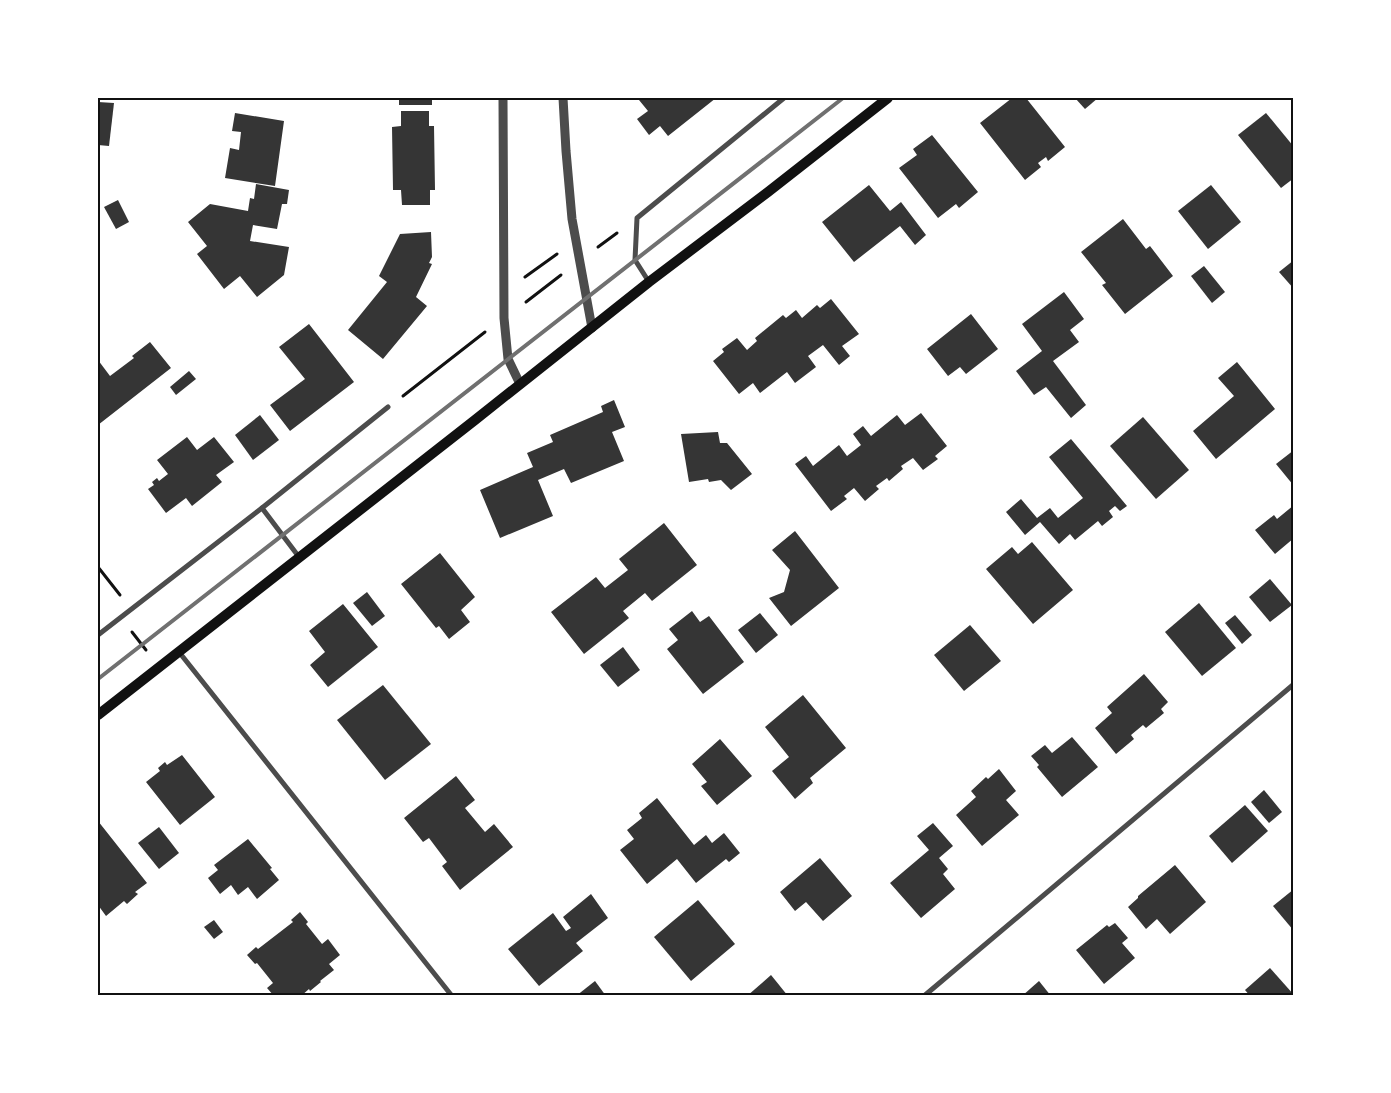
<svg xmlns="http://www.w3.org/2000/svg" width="1391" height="1093" font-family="'Times New Roman',serif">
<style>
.building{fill:#353535}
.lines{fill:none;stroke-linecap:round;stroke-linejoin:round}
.path{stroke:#111;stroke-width:3}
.minor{stroke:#4c4c4c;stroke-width:5}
.tertiary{stroke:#4c4c4c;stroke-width:9}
.secondary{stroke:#111;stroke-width:10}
.rail{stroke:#707070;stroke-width:4}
.neatline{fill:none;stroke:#111;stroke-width:2}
</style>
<rect width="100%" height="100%" fill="#fff"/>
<g class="building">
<rect x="399" y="98" width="33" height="7"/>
<path d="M 642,98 L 716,98 L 668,136 L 660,126 L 649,135 L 637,119 L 648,111 L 639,100 Z"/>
<path d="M 1012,98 L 1026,98 L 1065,147 L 1048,161 L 1046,157 L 1038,163 L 1041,167 L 1025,180 L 980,123 Z"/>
<path d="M 1075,98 L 1098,98 L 1085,109 Z"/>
<path d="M 98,102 L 114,103 L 109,146 L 98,145 Z"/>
<path d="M 401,111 L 429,111 L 429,126 L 434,126 L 435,190 L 430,190 L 430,205 L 402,205 L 401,190 L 393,190 L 392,127 L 401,126 Z"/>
<path d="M 235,113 L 284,121 L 275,186 L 225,178 L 230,148 L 239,150 L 241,132 L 232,131 Z"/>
<path d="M 1266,113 L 1294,147 L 1294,178 L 1281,188 L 1238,135 Z"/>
<path d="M 932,135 L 978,192 L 959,208 L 956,204 L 938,218 L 899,168 L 917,155 L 913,149 Z"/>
<path d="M 256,184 L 289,190 L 287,204 L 282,204 L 277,229 L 253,225 L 250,241 L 289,247 L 284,275 L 257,297 L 240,276 L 224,289 L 197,254 L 207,246 L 188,222 L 210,204 L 248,211 L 250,198 L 254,199 Z"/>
<path d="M 869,185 L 890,211 L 901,202 L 926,235 L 915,245 L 900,226 L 854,262 L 822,222 Z"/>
<path d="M 1211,185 L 1241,222 L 1208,249 L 1178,211 Z"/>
<path d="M 118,200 L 129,222 L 116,229 L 104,207 Z"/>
<path d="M 1123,219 L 1146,249 L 1150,246 L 1173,276 L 1125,314 L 1102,285 L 1106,283 L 1081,252 Z"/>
<path d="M 431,232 L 432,257 L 429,263 L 432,264 L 416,297 L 427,306 L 383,359 L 348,330 L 387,282 L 379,276 L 400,234 Z"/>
<path d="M 1294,260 L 1294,289 L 1279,272 Z"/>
<path d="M 1204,266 L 1225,292 L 1212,303 L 1191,276 Z"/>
<path d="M 1064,292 L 1084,319 L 1070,330 L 1079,342 L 1053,361 L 1086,405 L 1071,418 L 1046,387 L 1034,395 L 1016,371 L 1042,351 L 1022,324 Z"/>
<path d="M 831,299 L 859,334 L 842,346 L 850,356 L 839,365 L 823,345 L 808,356 L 816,367 L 795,383 L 787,372 L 760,393 L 753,383 L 739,394 L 713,361 L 724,352 L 722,349 L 737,338 L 747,350 L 757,341 L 755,338 L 783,315 L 786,318 L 796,310 L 802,318 L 817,305 L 820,308 Z"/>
<path d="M 971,314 L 998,349 L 966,374 L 960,367 L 948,376 L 927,349 Z"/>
<path d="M 309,324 L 354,382 L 290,431 L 270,405 L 305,379 L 279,347 Z"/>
<path d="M 150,342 L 171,368 L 98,425 L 98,360 L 110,376 L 134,358 L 132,356 Z"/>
<path d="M 1237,362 L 1275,409 L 1216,459 L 1193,431 L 1234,396 L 1218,378 Z"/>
<path d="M 189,371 L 196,379 L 176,395 L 170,387 Z"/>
<path d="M 614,400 L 625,427 L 612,432 L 624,461 L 571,483 L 564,469 L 538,480 L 553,516 L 500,538 L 480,490 L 533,467 L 527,453 L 553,442 L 550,435 L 603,412 L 601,406 Z"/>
<path d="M 921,413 L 947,446 L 935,456 L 938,459 L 923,470 L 913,458 L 901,466 L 903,469 L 889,481 L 887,478 L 876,486 L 879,489 L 865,501 L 854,488 L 844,496 L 847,499 L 831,511 L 795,464 L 806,456 L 813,466 L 839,445 L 847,456 L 861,445 L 853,434 L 863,426 L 871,436 L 897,415 L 905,425 Z"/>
<path d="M 260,415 L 279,440 L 253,460 L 235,435 Z"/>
<path d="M 1143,417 L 1189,470 L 1156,499 L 1110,446 Z"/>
<path d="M 718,432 L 720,443 L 727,443 L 752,474 L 731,490 L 721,480 L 709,482 L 708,479 L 689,482 L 681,434 Z"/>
<path d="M 187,437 L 197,450 L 214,437 L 234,462 L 216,475 L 222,482 L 192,506 L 186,498 L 166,513 L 148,489 L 154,485 L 152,482 L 157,478 L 159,481 L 168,474 L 157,460 Z"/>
<path d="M 1071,439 L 1127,506 L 1120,511 L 1115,506 L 1109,511 L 1113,517 L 1102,526 L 1098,521 L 1075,540 L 1070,534 L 1059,544 L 1040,522 L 1025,535 L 1006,512 L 1021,499 L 1037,518 L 1050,508 L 1058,518 L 1083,498 L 1049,457 Z"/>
<path d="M 1294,450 L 1294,486 L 1276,464 Z"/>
<path d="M 1294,505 L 1294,538 L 1275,554 L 1255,530 L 1274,515 L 1277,519 Z"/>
<path d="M 664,523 L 697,565 L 652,601 L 645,593 L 623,611 L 629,618 L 584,654 L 551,612 L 596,577 L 605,588 L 628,570 L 619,559 Z"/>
<path d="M 795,531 L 839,588 L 791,626 L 769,598 L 784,592 L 790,570 L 772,550 Z"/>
<path d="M 1032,542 L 1073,590 L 1033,624 L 986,569 L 1012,547 L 1018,554 Z"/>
<path d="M 440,553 L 475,597 L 461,610 L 470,622 L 449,639 L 439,626 L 436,628 L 401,584 Z"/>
<path d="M 1270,579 L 1292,605 L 1270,622 L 1249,597 Z"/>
<path d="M 367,592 L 385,616 L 372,626 L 353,603 Z"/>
<path d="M 1199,603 L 1236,648 L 1202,676 L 1165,632 Z"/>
<path d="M 343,604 L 378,647 L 328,687 L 310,665 L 325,652 L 309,631 Z"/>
<path d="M 692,611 L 700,622 L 709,616 L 744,662 L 703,694 L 667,649 L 678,640 L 669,629 Z"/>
<path d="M 760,613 L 778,635 L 756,653 L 738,630 Z"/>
<path d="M 1235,615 L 1252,635 L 1242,644 L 1225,623 Z"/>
<path d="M 970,625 L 1001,661 L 964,691 L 934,655 Z"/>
<path d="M 623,647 L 640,670 L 618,687 L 600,665 Z"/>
<path d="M 1144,674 L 1168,702 L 1161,709 L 1164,713 L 1146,728 L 1143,725 L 1131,735 L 1134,739 L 1116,754 L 1095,728 L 1112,713 L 1107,707 Z"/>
<path d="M 383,685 L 431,744 L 385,780 L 337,720 Z"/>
<path d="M 803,695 L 846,748 L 810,778 L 813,783 L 795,799 L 772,771 L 789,757 L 765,727 Z"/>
<path d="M 1072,737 L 1098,767 L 1062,797 L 1037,767 L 1039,765 L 1031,756 L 1045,745 L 1052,753 Z"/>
<path d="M 720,739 L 752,776 L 717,805 L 701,786 L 707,782 L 692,764 Z"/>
<path d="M 182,755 L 215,797 L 180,825 L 146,782 L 160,771 L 158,768 L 165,762 L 167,765 Z"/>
<path d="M 999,769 L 1016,791 L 1006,800 L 1019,815 L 982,846 L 956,815 L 976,797 L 971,791 L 986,777 L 988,779 Z"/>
<path d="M 456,776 L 475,800 L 465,808 L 485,832 L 494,824 L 513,847 L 460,890 L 442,866 L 447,862 L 429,838 L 423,842 L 404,818 Z"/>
<path d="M 1264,790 L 1282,812 L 1269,823 L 1251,802 Z"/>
<path d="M 657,798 L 694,845 L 706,835 L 712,843 L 724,833 L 740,853 L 729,862 L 726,859 L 696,883 L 677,859 L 647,884 L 620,850 L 634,839 L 627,830 L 642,818 L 639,813 Z"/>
<path d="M 1245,805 L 1268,831 L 1232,863 L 1209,836 Z"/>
<path d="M 98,821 L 147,883 L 135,892 L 138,894 L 127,904 L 124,901 L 106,916 L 98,905 Z"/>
<path d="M 933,823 L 953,846 L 939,858 L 948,869 L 943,874 L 955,889 L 921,918 L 890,883 L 929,850 L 917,836 Z"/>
<path d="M 159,827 L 179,853 L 159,869 L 138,843 Z"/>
<path d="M 248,839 L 272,868 L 270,869 L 279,880 L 257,899 L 248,887 L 238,895 L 231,885 L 220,894 L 208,878 L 218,870 L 214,865 Z"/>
<path d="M 820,858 L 852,896 L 823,921 L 806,902 L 795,911 L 780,892 Z"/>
<path d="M 1175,865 L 1206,902 L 1170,934 L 1157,919 L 1146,929 L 1128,907 L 1138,898 L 1138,896 Z"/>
<path d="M 1294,889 L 1294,931 L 1273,906 Z"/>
<path d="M 591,894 L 608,918 L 576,943 L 583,951 L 539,986 L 508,949 L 553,913 L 566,931 L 571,928 L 563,917 Z"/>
<path d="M 698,900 L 735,944 L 691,981 L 654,937 Z"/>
<path d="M 300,912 L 308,922 L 306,924 L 322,944 L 328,939 L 340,955 L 329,964 L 334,970 L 320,981 L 321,982 L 310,991 L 309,989 L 301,996 L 292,996 L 291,994 L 289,996 L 274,996 L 267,988 L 273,983 L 257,963 L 255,964 L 247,955 L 256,947 L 258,949 L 293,922 L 291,920 Z"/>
<path d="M 214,920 L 223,932 L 214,939 L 204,927 Z"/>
<path d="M 1115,923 L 1128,938 L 1122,943 L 1135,958 L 1104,984 L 1076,950 L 1107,925 L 1109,927 Z"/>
<path d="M 1270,968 L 1294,995 L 1294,996 L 1250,996 L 1245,990 Z"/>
<path d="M 771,975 L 788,996 L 747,996 Z"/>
<path d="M 595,981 L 606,996 L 576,996 Z"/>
<path d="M 1039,981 L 1051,996 L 1022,996 Z"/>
</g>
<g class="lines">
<g class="path">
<path d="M 598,247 L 617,233"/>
<path d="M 525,277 L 557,254"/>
<path d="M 526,302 L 561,275"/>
<path d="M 403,396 L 485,332"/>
<path d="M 98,567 L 120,595"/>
<path d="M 132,632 L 146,650"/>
</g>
<g class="minor">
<path d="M 649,282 L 635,260 L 637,218 L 784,98"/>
<path d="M 262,508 L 299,557"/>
<path d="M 98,635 L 262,508 L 388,407"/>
<path d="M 179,652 L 452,996"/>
<path d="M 924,996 L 1294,684"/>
</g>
<g class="tertiary">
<path d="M 503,98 L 504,318 L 508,359 L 520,384"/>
<path d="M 563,98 L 566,151 L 572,219 L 592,328"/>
</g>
<path class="secondary" d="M 98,715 L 475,420 L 649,282 L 768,192 L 888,98"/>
<path class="rail" d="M 98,679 L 843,98"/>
</g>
<rect width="1391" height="1093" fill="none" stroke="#ffffff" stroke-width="198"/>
<rect x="99" y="99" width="1193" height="895" class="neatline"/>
</svg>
